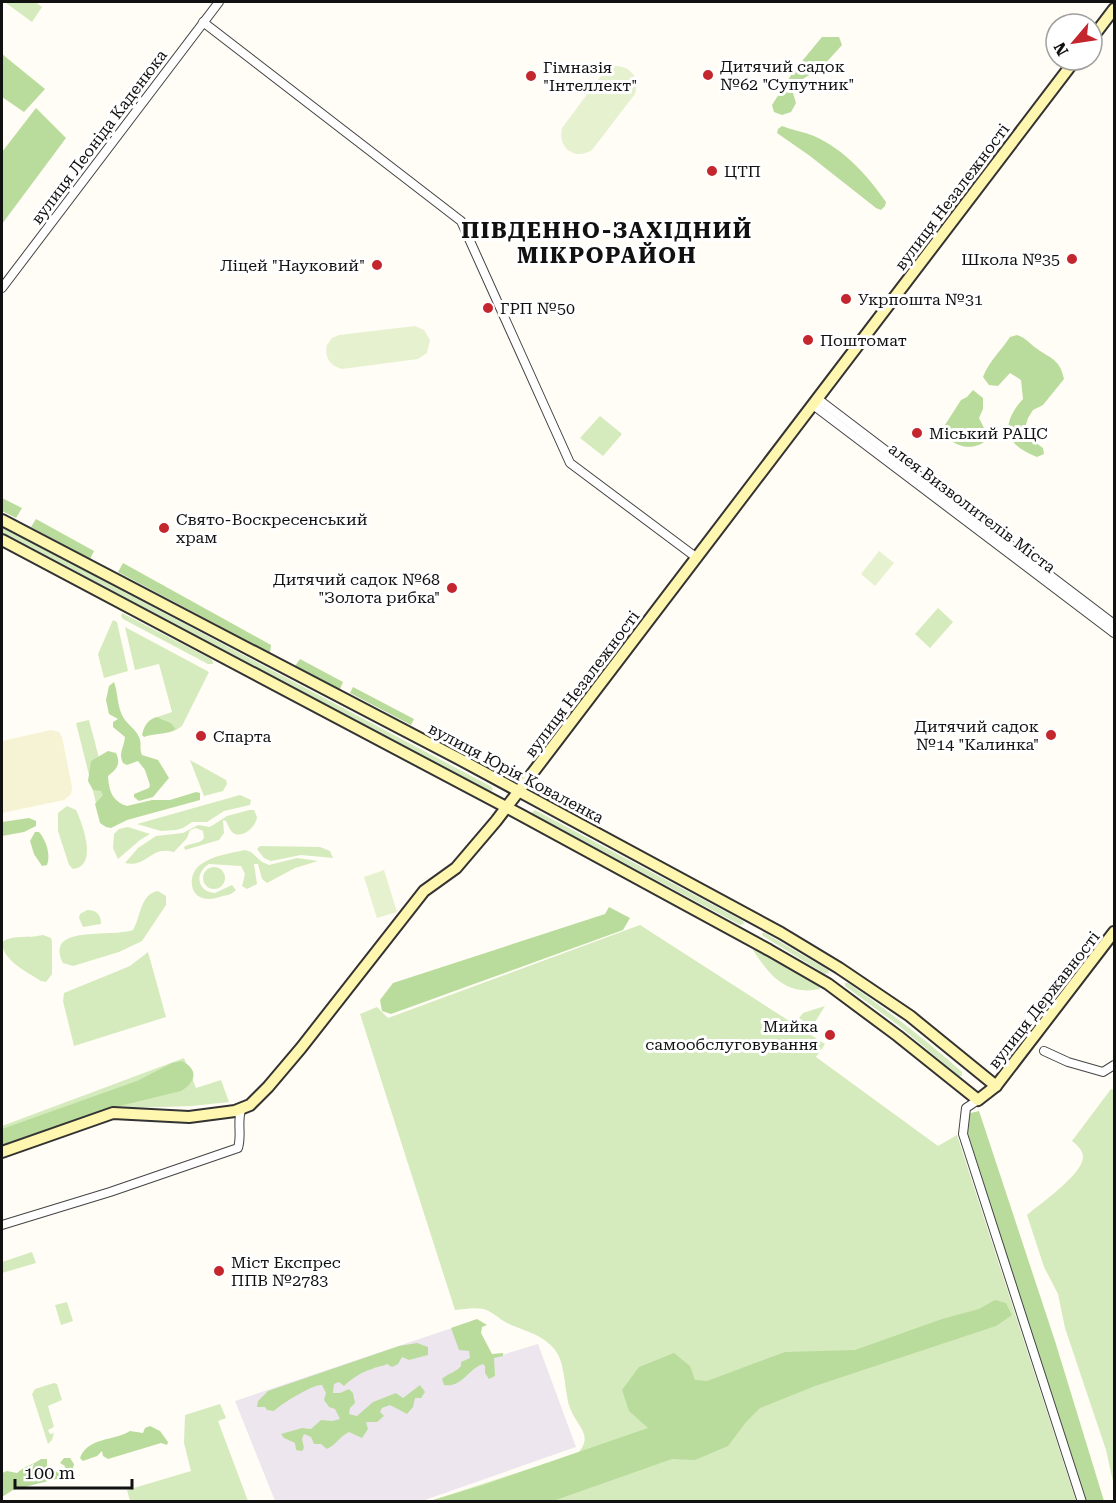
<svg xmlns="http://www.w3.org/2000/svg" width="1116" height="1503" font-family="'Roboto Serif',serif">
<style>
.industrial{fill:#eee6ef}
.farmland{fill:#f6f3d4}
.green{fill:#d5ebbd}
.forest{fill:#b9dc9c}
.pitch{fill:#e6f2cf}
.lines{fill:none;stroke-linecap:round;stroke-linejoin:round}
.street-casing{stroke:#444;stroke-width:10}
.secondary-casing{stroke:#333;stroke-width:14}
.street{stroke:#fff;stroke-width:8}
.secondary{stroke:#fff6b0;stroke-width:10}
.poi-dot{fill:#c4262e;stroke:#fff;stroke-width:2}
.labels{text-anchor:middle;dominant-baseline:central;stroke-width:6;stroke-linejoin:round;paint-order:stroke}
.poi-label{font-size:16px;fill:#111;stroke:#fff;text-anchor:start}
.street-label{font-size:16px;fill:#111;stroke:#fff}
.district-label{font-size:22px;font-weight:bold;letter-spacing:1.5px;fill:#111;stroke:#fff}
</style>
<rect width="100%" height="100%" fill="#fffdf5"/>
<path class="industrial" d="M 470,1322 L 485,1360 L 538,1344 L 576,1447 L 422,1501 L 275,1501 L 235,1401 Z"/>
<path class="farmland" d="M 51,730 L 59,732 L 62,737 L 72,787 L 71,794 L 64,800 L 2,813 L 2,741 Z"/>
<g class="green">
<path d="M 7,2 L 35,2 L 42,7 L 32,22 L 6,3 Z"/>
<path d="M 600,416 L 622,434 L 603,456 L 580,438 Z"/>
<path d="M 2,527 L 492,787 L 493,790 L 490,791 L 2,532 Z"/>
<path d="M 938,608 L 953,622 L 930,648 L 915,634 Z"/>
<path d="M 122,613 L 211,659 L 213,662 L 213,664 L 208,664 L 123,619 L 121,616 Z"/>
<path d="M 113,620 L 117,622 L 128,671 L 104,678 L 98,654 Z"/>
<path d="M 125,627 L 209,672 L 182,726 L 173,732 L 176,729 L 171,723 L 157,717 L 172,712 L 159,664 L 135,670 Z"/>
<path d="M 89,720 L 115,819 L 101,823 L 76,723 Z"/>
<path d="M 190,760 L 226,780 L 227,784 L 223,791 L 204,796 Z"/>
<path d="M 240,795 L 251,800 L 250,805 L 224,811 L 207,822 L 192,822 L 183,828 L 176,830 L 161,831 L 137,824 Z"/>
<path d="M 67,806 L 76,810 C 83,825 98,866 73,869 L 69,865 L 58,831 L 58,813 Z"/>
<path d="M 249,810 L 254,810 L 257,817 C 256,826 245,837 235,834 C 230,832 228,825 226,821 L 223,820 L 224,833 L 219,840 L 185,850 L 184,847 C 191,842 199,845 204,838 L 203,831 L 196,828 L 190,830 L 187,838 L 174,852 C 150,845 148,868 125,863 L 138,848 L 156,836 L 183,833 L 198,825 L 210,827 L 227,816 Z"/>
<path d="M 535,810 L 743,921 L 744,924 L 740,925 L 533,814 L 532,812 Z"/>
<path d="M 128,827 L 150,834 L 140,840 L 118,859 L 113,848 L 114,834 L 119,829 Z"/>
<path d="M 260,846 L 320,847 L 330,851 L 333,858 L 301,855 L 271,861 L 264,858 L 257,849 Z"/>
<path d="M 245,850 L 251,852 L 262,862 L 269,865 L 297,858 L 318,861 L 295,868 L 267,883 L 262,879 L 258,864 L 254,864 L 257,884 L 247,889 L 242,886 L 245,874 L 241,866 L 209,864 C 194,873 197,892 215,893 L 232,885 L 236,890 C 232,894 229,895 223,896 C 216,898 208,901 200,897 C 188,891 190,872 200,865 C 211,856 231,853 245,850 Z"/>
<circle cx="214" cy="878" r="11"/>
<path d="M 158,891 L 166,896 L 166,905 L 142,941 L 119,952 L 73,966 L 63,963 C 44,924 110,938 133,930 C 141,917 140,894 158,891 Z"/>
<path d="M 87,910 C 96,910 101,914 101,924 L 83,927 L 79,918 L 80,914 Z"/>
<path d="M 640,925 L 825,1044 L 816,1057 L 938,1146 L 957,1135 L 1076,1501 L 430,1501 L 578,1453 C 594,1435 577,1427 570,1408 C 564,1391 566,1364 555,1350 C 543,1334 524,1331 507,1323 C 499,1319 492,1311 483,1309 C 475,1307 464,1309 455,1310 L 360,1014 L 377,1007 L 388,1018 Z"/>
<path d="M 762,933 L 765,933 L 828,970 L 829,973 L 825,974 L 763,936 Z"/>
<path d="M 43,935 L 51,938 L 52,942 L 52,974 L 46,982 L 41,981 C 27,972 2,960 2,942 C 14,934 28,939 43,935 Z"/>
<path d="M 755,948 L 818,985 L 820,989 C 786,996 770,976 753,950 Z"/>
<path d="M 148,952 L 166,1017 L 74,1046 L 63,1001 L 64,993 L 130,966 Z"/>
<path d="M 845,983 L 848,983 C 887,1010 926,1040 962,1072 L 962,1076 L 959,1076 L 898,1025 L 845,986 Z"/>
<path d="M 825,1006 L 812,1027 L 799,1018 L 803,1013 Z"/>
<path d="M 184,1058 L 196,1088 L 221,1080 L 229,1102 L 192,1106 L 103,1109 L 2,1146 L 2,1126 Z"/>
<path d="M 1111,1089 L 1114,1090 L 1114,1486 L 1106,1450 L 1065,1328 L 1058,1294 L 1044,1267 L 1027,1215 C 1040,1204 1085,1173 1083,1156 C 1082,1149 1077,1145 1072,1141 Z"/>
<path d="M 32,1252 L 36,1263 L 2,1273 L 2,1262 Z"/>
<path d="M 67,1302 L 73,1321 L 61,1325 L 55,1305 Z"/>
<path d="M 54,1383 L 57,1384 L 62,1400 L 48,1406 L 54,1427 L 48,1430 L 50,1434 L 54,1433 L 52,1440 L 48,1444 L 32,1394 L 35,1389 Z"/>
<path d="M 220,1404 L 226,1418 L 218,1421 L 248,1501 L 130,1501 L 127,1490 L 191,1471 L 184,1443 L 185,1415 Z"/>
</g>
<g class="forest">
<path d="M 822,37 L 839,37 L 842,45 L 823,66 L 803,79 L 793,93 L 796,103 L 791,112 L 782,115 L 774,112 L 772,105 L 793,72 Z"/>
<path d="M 2,54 L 45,89 L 24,112 L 2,97 Z"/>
<path d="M 36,108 L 66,138 L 2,224 L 2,152 Z"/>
<path d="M 782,126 C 792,130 804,132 814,136 C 845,150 867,175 886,202 L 885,206 L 881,210 L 876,208 L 810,156 L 777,133 L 778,129 Z"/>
<path d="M 1017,335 C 1026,338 1029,343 1036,348 C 1051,359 1060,359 1064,379 L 1043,405 L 1033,410 L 1028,418 L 1025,428 L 1028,437 L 1043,448 L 1044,454 L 1037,457 C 1005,445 999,425 1023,399 L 1021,380 L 1010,373 L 998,386 L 989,385 L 983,377 C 989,361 1001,351 1010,337 Z"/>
<path d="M 973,390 L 983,398 L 983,409 L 979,418 L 987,434 L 983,443 C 969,450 959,447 947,438 L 945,425 L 961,400 L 967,397 Z"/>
<path d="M 2,498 L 22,508 L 16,518 L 2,511 Z"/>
<path d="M 36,519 L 94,551 L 90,559 L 31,527 Z"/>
<path d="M 123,563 L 271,645 L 270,653 L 118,572 Z"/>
<path d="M 300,659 L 343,682 L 340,689 L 295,666 Z"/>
<path d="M 114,682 C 118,693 117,704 122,715 C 126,724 135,728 139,737 C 142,743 139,749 142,755 L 158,760 L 169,778 L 153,797 L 139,801 L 134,797 L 134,794 L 149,788 L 150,785 L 145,770 L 138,761 L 127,765 L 123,763 C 118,753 124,748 125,737 L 113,727 L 113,722 L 118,719 L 109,714 L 106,700 L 109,686 Z"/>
<path d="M 353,687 L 414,719 L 411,725 L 350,693 Z"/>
<path d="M 157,717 L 171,723 L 176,729 C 168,735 154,733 144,737 L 142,735 C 144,726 148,719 157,717 Z"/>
<path d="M 108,751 L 116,753 C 121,764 117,769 108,776 C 109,791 112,801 127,806 L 152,800 L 170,800 L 196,792 L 200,793 L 200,800 L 127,820 L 111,828 L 106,827 L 100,823 L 95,804 L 103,795 L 101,791 L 93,790 L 88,781 L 91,761 Z"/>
<path d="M 29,818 L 36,821 L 36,826 L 24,832 L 2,836 L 2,822 Z"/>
<path d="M 35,832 L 39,832 C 46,840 51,855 47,865 L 42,866 L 34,854 L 30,841 Z"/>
<path d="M 609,907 L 630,918 L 623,930 L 391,1014 L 382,1011 L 380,1000 L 393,983 L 605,914 Z"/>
<path d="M 182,1061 C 199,1070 196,1082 181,1091 L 103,1110 L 2,1147 L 2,1129 L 137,1081 L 172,1063 Z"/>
<path d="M 979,1111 L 1055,1341 L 1104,1501 L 1085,1501 L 962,1115 Z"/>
<path d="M 995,1300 L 1006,1303 L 1012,1315 L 996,1326 L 815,1386 L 760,1408 L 746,1422 L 728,1446 L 695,1460 L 672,1459 L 553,1501 L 430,1501 L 483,1485 L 648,1428 L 629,1411 L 622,1390 L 639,1367 L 674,1353 L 690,1366 L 695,1380 L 707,1381 L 785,1352 L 855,1350 L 942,1319 L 979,1309 Z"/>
<path d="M 477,1319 L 487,1325 L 482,1327 L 481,1333 L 492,1354 L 503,1353 L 503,1356 L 494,1358 L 495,1376 L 489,1379 L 485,1373 L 485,1366 L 483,1364 C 468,1369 462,1388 444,1385 L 442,1379 C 448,1373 455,1373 461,1366 L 461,1362 L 470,1358 L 469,1351 L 459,1350 L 451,1328 Z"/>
<path d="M 417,1343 L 428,1347 L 428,1355 L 409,1360 L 402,1357 L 398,1364 L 392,1367 L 387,1364 C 382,1367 377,1366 372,1369 C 362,1372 352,1378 344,1386 L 339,1382 L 334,1384 L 333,1393 L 340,1393 L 349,1389 L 353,1393 L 355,1403 L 350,1408 L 349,1414 L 357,1416 L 373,1402 L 396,1393 L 403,1398 L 420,1385 L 425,1392 L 421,1398 L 415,1398 L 413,1407 L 407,1414 L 390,1405 L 382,1408 L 380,1412 L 384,1416 L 377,1422 L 366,1422 L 368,1429 L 362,1438 L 349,1432 C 339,1437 337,1444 327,1449 L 321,1444 L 314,1444 L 311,1437 L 304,1434 L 302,1439 L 304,1448 L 302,1451 L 296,1450 L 295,1443 L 284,1438 L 281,1434 L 302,1428 L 311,1429 L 321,1420 L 332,1421 L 340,1419 L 335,1409 L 329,1407 L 324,1400 L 326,1393 L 322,1385 C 313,1384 281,1404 274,1411 L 267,1410 L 265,1407 L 257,1407 L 258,1401 L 268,1391 L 399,1346 Z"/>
<path d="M 150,1426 L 160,1431 L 168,1442 L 167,1445 L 161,1443 L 108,1459 L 103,1456 L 102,1451 L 97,1456 L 83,1461 L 80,1458 C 88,1437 114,1441 130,1431 L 143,1433 L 145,1428 Z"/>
<path d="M 64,1458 L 70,1458 L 74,1464 L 72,1472 L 68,1476 L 13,1490 L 2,1497 L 2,1473 L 7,1471 L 17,1473 C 24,1466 33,1465 41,1459 L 47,1459 L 47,1466 L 57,1472 L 64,1469 L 65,1466 L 60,1463 Z"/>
</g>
<g class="pitch">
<path d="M 613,66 C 630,65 640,77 635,94 L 592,150 C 575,161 557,148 562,128 L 603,73 Z"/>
<path d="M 415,326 L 424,330 L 430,340 L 427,353 L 418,359 L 342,369 C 330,366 324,357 327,345 L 332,338 L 339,335 Z"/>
<path d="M 879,551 L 894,563 L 875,586 L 861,574 Z"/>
<path d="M 384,870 L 397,912 L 377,918 L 364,877 Z"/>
</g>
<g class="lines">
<defs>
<g id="street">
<path d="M 203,22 L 461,221 L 570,463 L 697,558"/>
<path d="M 2,288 L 219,2"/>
<path d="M 818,399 L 1114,624"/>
<path d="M 813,405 L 1114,633"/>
<path d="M 1044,1051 L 1068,1062 L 1103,1072 L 1114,1065"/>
<path d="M 978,1100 L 966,1108 L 963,1134 L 1082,1502"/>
<path d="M 2,1225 L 110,1192 L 238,1148 C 242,1135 237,1123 241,1110"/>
</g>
<g id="secondary">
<path d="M 1092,38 L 1114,9"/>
<path d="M 2,520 L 463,761 L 781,933 L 839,968 L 910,1016 L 996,1086"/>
<path d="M 2,540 L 521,815 L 769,950 L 828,984 L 898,1036 L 978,1100 L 996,1086 L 1114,932"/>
<path d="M 2,1152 L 113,1113 L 189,1117 L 235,1111 L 250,1105 L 268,1087 L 301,1048 L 424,891 L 456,868 L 496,821 L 1075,60"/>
</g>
</defs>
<use href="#street" class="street-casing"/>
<use href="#secondary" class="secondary-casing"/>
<use href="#street" class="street"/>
<use href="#secondary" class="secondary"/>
</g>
<g class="poi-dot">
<circle cx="708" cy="75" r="6"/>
<circle cx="531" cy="76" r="6"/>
<circle cx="712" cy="171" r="6"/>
<circle cx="1072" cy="259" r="6"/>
<circle cx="377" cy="265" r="6"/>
<circle cx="846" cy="299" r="6"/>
<circle cx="488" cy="308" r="6"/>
<circle cx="808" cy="340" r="6"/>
<circle cx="917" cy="433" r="6"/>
<circle cx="164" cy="528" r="6"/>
<circle cx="452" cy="588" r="6"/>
<circle cx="1051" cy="735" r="6"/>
<circle cx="201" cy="736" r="6"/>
<circle cx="830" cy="1035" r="6"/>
<circle cx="219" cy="1271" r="6"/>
</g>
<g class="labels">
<g class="poi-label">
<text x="720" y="66">Дитячий садок<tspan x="720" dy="18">№62 "Супутник"</tspan></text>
<text x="543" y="67">Гімназія<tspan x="543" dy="18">"Інтеллект"</tspan></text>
<text x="724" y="171">ЦТП</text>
<text x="1060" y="259" text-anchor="end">Школа №35</text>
<text x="365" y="265" text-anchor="end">Ліцей "Науковий"</text>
<text x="858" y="299">Укрпошта №31</text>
<text x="500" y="308">ГРП №50</text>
<text x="820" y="340">Поштомат</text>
<text x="929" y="433">Міський РАЦС</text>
<text x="176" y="519">Свято-Воскресенський<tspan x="176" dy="18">храм</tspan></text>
<text x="440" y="579" text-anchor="end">Дитячий садок №68<tspan x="440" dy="18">"Золота рибка"</tspan></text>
<text x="1039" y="726" text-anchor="end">Дитячий садок<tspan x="1039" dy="18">№14 "Калинка"</tspan></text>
<text x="213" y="736">Спарта</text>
<text x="818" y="1026" text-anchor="end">Мийка<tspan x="818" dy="18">самообслуговування</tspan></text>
<text x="231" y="1262">Міст Експрес<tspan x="231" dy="18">ППВ №2783</tspan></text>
</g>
<g class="street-label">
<text transform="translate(99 137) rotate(-53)">вулиця Леоніда Каденюка</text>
<text transform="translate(952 197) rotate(-53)">вулиця Незалежності</text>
<text transform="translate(972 508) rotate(37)">алея Визволителів Міста</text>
<text transform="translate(582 684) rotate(-53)">вулиця Незалежності</text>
<text transform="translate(516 773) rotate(28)">вулиця Юрія Коваленка</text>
<text transform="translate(1044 1000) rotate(-52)">вулиця Державності</text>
</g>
<g class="district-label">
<text x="607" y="230">ПІВДЕННО-ЗАХІДНИЙ<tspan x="607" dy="25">МІКРОРАЙОН</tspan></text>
</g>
</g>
<rect width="1116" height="1503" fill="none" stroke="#111111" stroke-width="6"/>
<g transform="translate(1074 42) rotate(241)"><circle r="28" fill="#ffffff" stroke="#a0a0a0" stroke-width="1.5"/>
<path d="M0-4.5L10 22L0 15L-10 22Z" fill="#c4262e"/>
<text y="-9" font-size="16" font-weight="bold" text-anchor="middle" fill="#111111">N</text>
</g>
<path d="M15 1479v9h117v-9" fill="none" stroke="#111111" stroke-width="3"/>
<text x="24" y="1479" font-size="18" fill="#111111" stroke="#ffffff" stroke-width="4.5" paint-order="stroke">100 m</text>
</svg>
